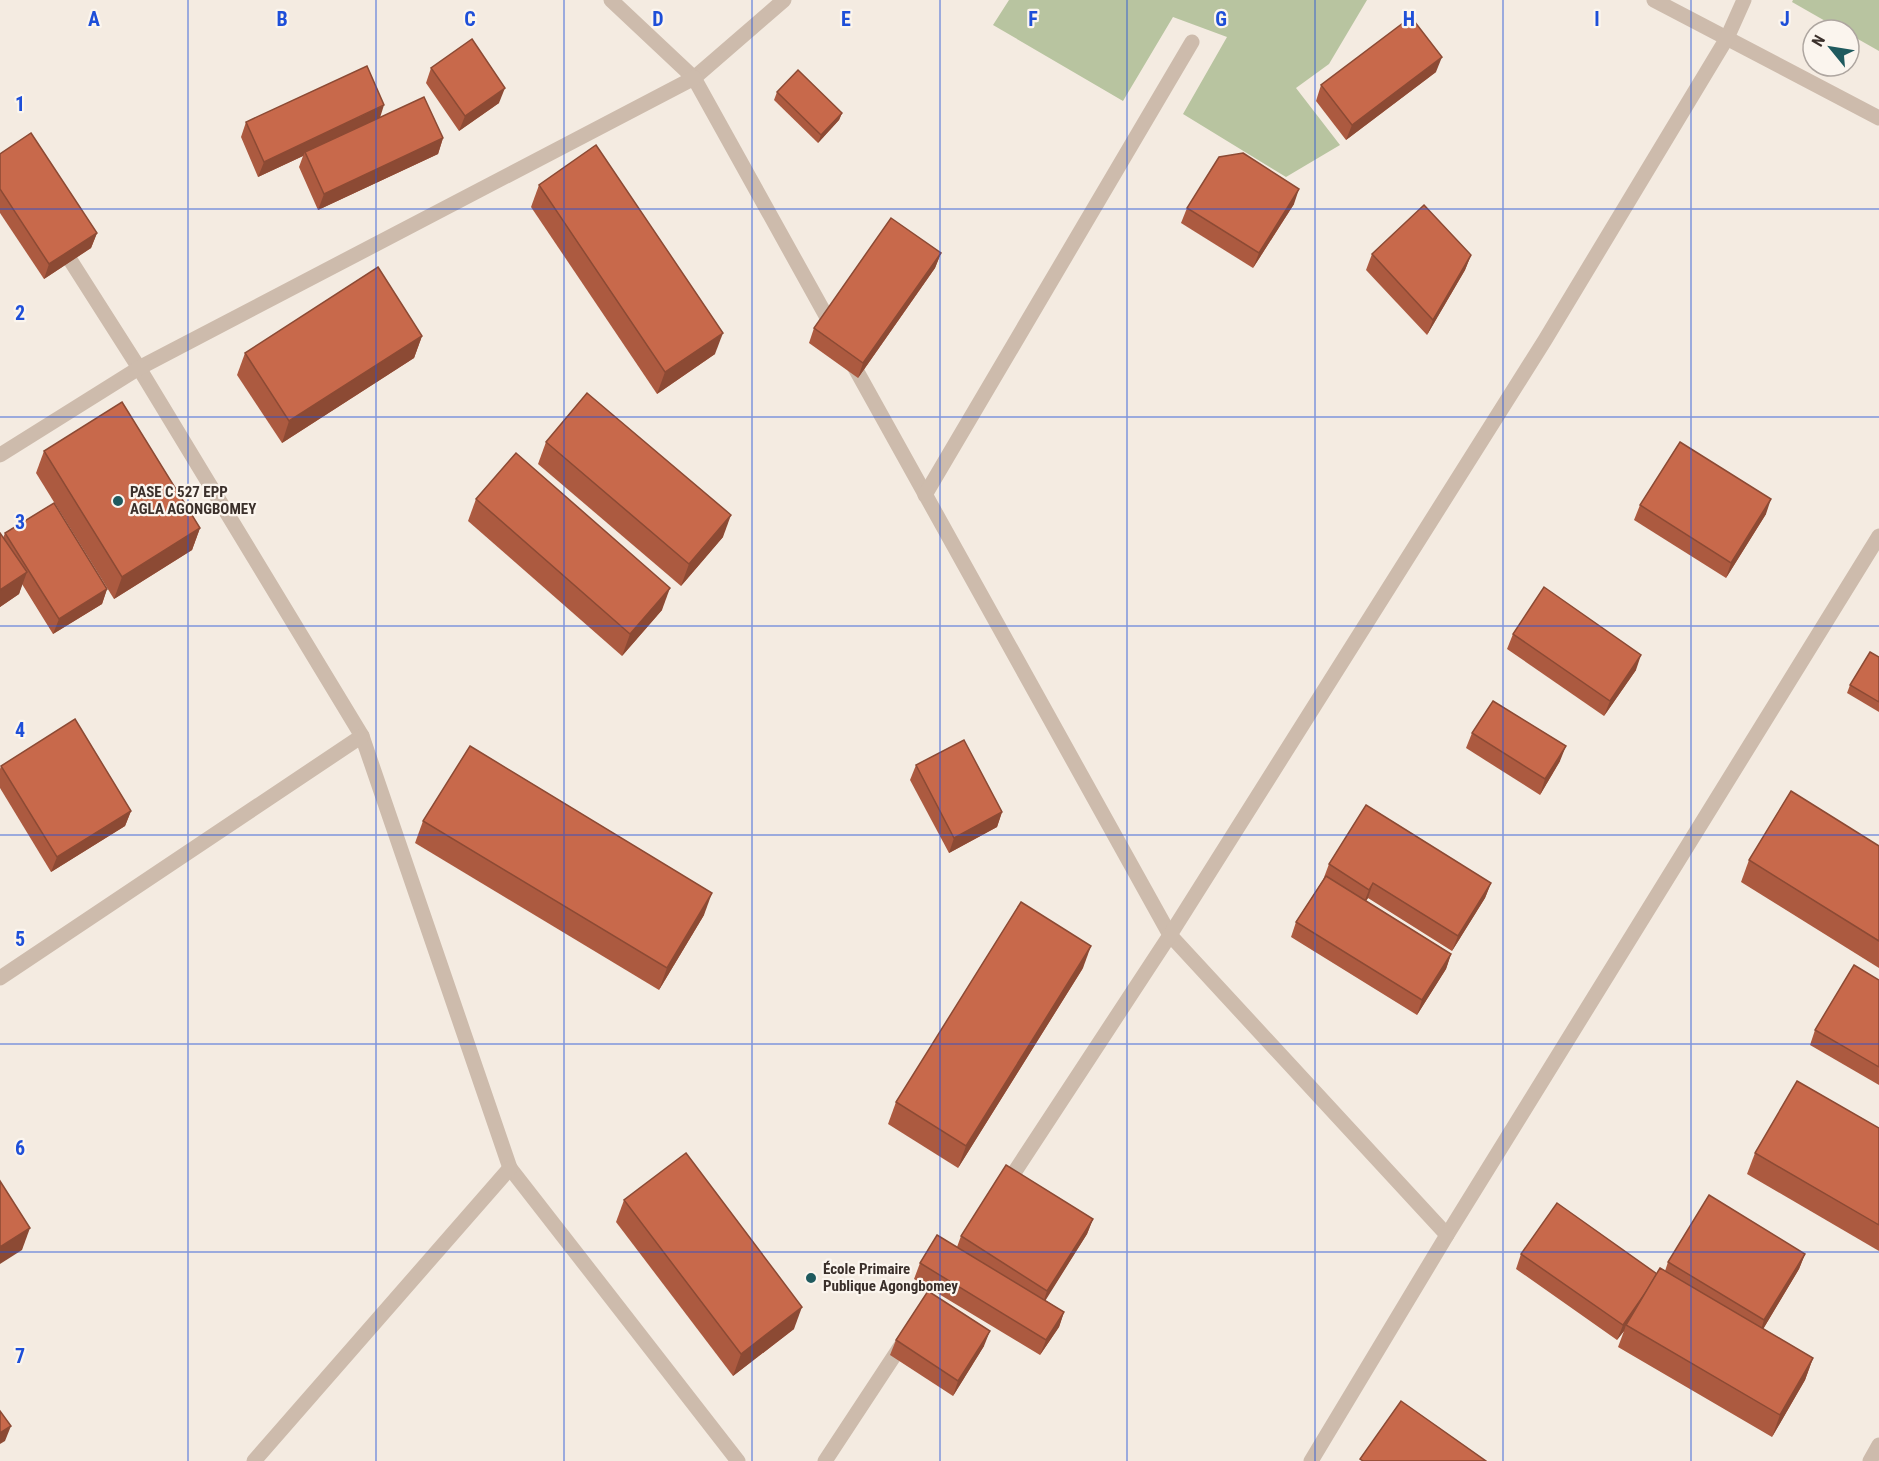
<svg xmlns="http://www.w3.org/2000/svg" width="1879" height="1461" font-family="'Roboto Condensed',sans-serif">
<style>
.green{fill:#b8c4a0}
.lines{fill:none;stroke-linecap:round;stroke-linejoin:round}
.service{stroke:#cdbbac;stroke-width:15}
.minor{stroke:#cdbbac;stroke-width:15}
.tertiary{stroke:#cdbbac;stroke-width:15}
.wall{fill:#ac5a40}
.shaded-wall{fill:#8c4a34}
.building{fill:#c8694b;stroke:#8c4a34;stroke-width:1.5}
.grid{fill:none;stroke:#1d4ed8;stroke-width:1.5;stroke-opacity:0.55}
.poi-dot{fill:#1f5a5e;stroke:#fbf5ee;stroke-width:2}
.labels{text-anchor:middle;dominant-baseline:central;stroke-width:4.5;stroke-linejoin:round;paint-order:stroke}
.poi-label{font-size:15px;font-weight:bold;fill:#3b302b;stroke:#fbf5ee;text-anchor:start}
.grid-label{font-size:20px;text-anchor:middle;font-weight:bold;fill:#1d4ed8;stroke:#fbf5ee;stroke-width:4.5;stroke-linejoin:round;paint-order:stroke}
</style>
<rect width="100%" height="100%" fill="#f4ebe1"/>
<g class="green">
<path d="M 1009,0 L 1367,0 L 1329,64 L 1296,88 L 1340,145 L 1286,177 L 1183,114 L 1227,37 L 1173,17 L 1123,101 L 993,25 Z"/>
<path d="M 1793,0 L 1879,0 L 1879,51 L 1849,34 L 1849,30 L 1841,30 L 1792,2 Z"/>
</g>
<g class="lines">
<path class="service" d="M 694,78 L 784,0"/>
<g class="minor">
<path d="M 611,0 L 694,78 L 834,330"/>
<path d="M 1654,0 L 1879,118"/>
<path d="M 60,244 L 139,368 L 362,736 L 510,1168 L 738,1461"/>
<path d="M 850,359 L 1170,935 L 1447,1235"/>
<path d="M 0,455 L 139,368 L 694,78"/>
<path d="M 925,495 L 1192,42"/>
<path d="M 0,978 L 362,736"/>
<path d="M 1004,1188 L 1170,935 L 1545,340 L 1727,38 L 1744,0"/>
<path d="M 254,1461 L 510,1168"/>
<path d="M 825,1461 L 904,1341"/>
<path d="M 1870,1461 L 1879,1445"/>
</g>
<path class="tertiary" d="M 1311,1461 L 1447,1235 L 1879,536"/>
</g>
<g class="wall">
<path d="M 431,68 L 499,103 L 459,131 L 426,83 Z"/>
<path d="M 1436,72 L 1346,140 L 1316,101 L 1321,85 Z"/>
<path d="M 777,92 L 842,113 L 839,120 L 818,143 L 774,100 Z"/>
<path d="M 380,117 L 443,138 L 438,154 L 318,210 L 299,167 L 303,156 L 258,177 L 241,137 L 246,122 Z"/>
<path d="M 0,154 L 97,233 L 91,248 L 44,279 L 0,213 Z"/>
<path d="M 539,185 L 715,354 L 657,394 L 531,207 Z"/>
<path d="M 1294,204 L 1253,268 L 1181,223 L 1187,208 Z"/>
<path d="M 941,253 L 935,268 L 858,378 L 809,343 L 814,328 Z"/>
<path d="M 1372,254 L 1471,255 L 1465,270 L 1427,335 L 1366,270 Z"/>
<path d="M 422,336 L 414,358 L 282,443 L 237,375 L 245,353 Z"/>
<path d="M 546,442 L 723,537 L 681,586 L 538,464 Z"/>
<path d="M 44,451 L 200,528 L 192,550 L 114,599 L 36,473 Z"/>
<path d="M 476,499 L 662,610 L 622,656 L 468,521 Z"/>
<path d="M 1640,505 L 1766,514 L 1726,578 L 1634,520 Z"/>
<path d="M 0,533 L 3,538 L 5,533 L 107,589 L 102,604 L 53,634 L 22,584 L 19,594 L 0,607 Z"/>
<path d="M 1513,634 L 1636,670 L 1604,716 L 1507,649 Z"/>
<path d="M 1879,657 L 1879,712 L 1847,693 L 1850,685 Z"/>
<path d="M 1472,733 L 1560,761 L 1540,795 L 1466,748 Z"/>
<path d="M 916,765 L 1002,812 L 997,827 L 949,853 L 910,780 Z"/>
<path d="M 1,766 L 131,811 L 125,826 L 51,872 L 0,788 L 0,769 Z"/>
<path d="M 423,821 L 704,915 L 659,990 L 415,843 Z"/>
<path d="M 1879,846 L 1879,968 L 1741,882 L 1749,860 Z"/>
<path d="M 1329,864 L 1491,883 L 1485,898 L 1452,951 L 1368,898 L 1366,901 L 1451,954 L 1446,969 L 1417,1015 L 1291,937 L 1296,922 L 1323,880 Z"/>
<path d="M 1083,968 L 958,1168 L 888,1124 L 896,1102 Z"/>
<path d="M 1879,980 L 1879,1085 L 1810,1045 L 1815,1030 Z"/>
<path d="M 1879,1128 L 1879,1251 L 1747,1174 L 1755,1153 Z"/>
<path d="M 624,1200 L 794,1329 L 733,1376 L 616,1222 Z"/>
<path d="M 1093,1219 L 1087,1234 L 1045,1300 L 1064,1312 L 1059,1327 L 1040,1355 L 914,1279 L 920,1263 L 957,1247 L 961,1236 Z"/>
<path d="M 1521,1254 L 1657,1274 L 1665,1271 L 1668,1262 L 1805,1254 L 1799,1269 L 1763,1329 L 1813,1358 L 1805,1380 L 1772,1437 L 1618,1347 L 1624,1331 L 1617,1340 L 1516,1269 Z"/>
<path d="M 896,1340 L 984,1346 L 953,1396 L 890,1355 Z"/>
</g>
<g class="shaded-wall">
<path d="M 1442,57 L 1436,72 L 1346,140 L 1352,125 Z"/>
<path d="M 505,88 L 499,103 L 459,131 L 465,116 Z"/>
<path d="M 384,105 L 379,121 L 305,152 L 303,156 L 258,177 L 264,162 Z"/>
<path d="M 842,113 L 839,120 L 818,143 L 821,135 Z"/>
<path d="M 443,138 L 438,154 L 318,210 L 324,194 Z"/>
<path d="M 1299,189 L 1294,204 L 1253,268 L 1259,253 Z"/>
<path d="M 97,233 L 91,248 L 44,279 L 49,264 Z"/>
<path d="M 941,253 L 935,268 L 858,378 L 863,363 Z"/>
<path d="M 1471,255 L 1465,270 L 1427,335 L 1433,320 Z"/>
<path d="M 723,333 L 715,354 L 657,394 L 665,372 Z"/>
<path d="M 422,336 L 414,358 L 282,443 L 289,421 Z"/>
<path d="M 1771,499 L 1766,514 L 1726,578 L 1731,563 Z"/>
<path d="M 731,515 L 723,537 L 681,586 L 689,564 Z"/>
<path d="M 200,528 L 192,550 L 114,599 L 122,577 Z"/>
<path d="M 27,572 L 19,594 L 0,607 L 0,590 Z"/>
<path d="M 670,588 L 662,610 L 622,656 L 630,634 Z"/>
<path d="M 107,589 L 102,604 L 53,634 L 59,619 Z"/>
<path d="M 1641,655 L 1636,670 L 1604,716 L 1610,701 Z"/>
<path d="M 1566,746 L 1560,761 L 1540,795 L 1545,779 Z"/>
<path d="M 131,811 L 125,826 L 51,872 L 57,857 Z"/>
<path d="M 1002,812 L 997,827 L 949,853 L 954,838 Z"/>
<path d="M 1373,883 L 1368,898 L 1363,905 L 1369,890 Z"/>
<path d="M 1491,883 L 1485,898 L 1452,951 L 1458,936 Z"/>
<path d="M 712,893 L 704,915 L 659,990 L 667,968 Z"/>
<path d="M 1091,946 L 1083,968 L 958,1168 L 966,1146 Z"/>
<path d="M 1451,954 L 1446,969 L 1417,1015 L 1422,1000 Z"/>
<path d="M 1093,1219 L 1087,1234 L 1042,1306 L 1047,1291 Z"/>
<path d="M 30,1228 L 22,1250 L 0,1264 L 0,1247 Z"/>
<path d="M 1805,1254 L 1799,1269 L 1759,1336 L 1764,1320 Z"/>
<path d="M 1658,1275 L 1626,1325 L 1624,1331 L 1617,1340 L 1623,1325 Z"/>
<path d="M 802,1307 L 794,1329 L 733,1376 L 741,1354 Z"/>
<path d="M 1064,1312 L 1059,1327 L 1040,1355 L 1046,1340 Z"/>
<path d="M 990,1331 L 984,1346 L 953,1396 L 958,1381 Z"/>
<path d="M 1813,1358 L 1805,1380 L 1772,1437 L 1780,1415 Z"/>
<path d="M 11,1426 L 5,1441 L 0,1444 L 0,1433 Z"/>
</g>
<g class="building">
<path d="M 1411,17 L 1442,57 L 1352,125 L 1321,85 Z"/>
<path d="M 472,39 L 505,88 L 465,116 L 431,68 Z"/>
<path d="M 367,66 L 384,105 L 264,162 L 246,122 Z"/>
<path d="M 798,70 L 842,113 L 821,135 L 777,92 Z"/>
<path d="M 424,97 L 443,138 L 324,194 L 305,152 Z"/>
<path d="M 31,133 L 97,233 L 49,264 L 0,189 L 0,154 Z"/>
<path d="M 596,145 L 723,333 L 665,372 L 539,185 Z"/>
<path d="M 1243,153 L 1299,189 L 1259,253 L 1187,208 L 1219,157 Z"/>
<path d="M 1424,205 L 1471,255 L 1433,320 L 1372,254 Z"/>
<path d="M 891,218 L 941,253 L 863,363 L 814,328 Z"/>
<path d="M 378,267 L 422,336 L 289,421 L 245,353 Z"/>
<path d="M 587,393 L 731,515 L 689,564 L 546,442 Z"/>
<path d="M 122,402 L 200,528 L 122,577 L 44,451 Z"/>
<path d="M 1680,442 L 1771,499 L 1731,563 L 1640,505 Z"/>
<path d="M 516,453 L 670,588 L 630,634 L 476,499 Z"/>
<path d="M 54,503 L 107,589 L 59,619 L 5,533 Z"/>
<path d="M 0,533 L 27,572 L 0,590 Z"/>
<path d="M 1544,587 L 1641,655 L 1610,701 L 1513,634 Z"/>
<path d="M 1870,652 L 1879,657 L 1879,702 L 1850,685 Z"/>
<path d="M 1493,701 L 1566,746 L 1545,779 L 1472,733 Z"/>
<path d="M 75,719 L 131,811 L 57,857 L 1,766 Z"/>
<path d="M 964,740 L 1002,812 L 954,838 L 916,765 Z"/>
<path d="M 470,746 L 712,893 L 667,968 L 423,821 Z"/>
<path d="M 1791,791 L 1879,846 L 1879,941 L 1749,860 Z"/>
<path d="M 1366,805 L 1491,883 L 1458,936 L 1373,883 L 1369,890 L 1329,864 Z"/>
<path d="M 1326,876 L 1451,954 L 1422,1000 L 1296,922 Z"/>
<path d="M 1021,902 L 1091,946 L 966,1146 L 896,1102 Z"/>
<path d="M 1854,965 L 1879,980 L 1879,1067 L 1815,1030 Z"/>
<path d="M 1797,1081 L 1879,1128 L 1879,1225 L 1755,1153 Z"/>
<path d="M 686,1153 L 802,1307 L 741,1354 L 624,1200 Z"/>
<path d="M 1006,1165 L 1093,1219 L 1047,1291 L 961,1236 Z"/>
<path d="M 0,1181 L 30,1228 L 0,1247 Z"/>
<path d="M 1709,1195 L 1805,1254 L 1764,1320 L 1668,1262 Z"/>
<path d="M 1557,1203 L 1657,1274 L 1646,1292 L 1623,1325 L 1521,1254 Z"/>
<path d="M 937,1235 L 1064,1312 L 1046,1340 L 920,1263 Z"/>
<path d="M 1660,1268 L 1813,1358 L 1780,1415 L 1626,1325 Z"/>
<path d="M 928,1291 L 990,1331 L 958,1381 L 896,1340 Z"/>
<path d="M 1401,1401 L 1486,1461 L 1363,1461 L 1360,1459 Z"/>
<path d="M 0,1411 L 11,1426 L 0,1433 Z"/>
</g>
<path class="grid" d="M 188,0 L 188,1461M 376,0 L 376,1461M 564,0 L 564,1461M 752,0 L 752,1461M 940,0 L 940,1461M 1127,0 L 1127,1461M 1315,0 L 1315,1461M 1503,0 L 1503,1461M 1691,0 L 1691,1461M 0,209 L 1879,209M 0,417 L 1879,417M 0,626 L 1879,626M 0,835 L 1879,835M 0,1044 L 1879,1044M 0,1252 L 1879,1252"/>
<g class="poi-dot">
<circle cx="118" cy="501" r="6"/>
<circle cx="811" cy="1278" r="6"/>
</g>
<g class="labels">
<g class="poi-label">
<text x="130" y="492">PASE C 527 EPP<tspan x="130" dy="17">AGLA AGONGBOMEY</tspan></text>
<text x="823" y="1269">École Primaire<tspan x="823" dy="17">Publique Agongbomey</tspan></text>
</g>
</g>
<g class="grid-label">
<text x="94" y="26">A</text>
<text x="282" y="26">B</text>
<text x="470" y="26">C</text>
<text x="658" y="26">D</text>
<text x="846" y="26">E</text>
<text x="1033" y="26">F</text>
<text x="1221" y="26">G</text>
<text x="1409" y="26">H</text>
<text x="1597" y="26">I</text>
<text x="1785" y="26">J</text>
<text x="20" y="111">1</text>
<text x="20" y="320">2</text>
<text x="20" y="529">3</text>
<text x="20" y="737">4</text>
<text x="20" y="946">5</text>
<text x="20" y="1155">6</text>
<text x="20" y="1363">7</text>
</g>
<g transform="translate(1831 48) rotate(300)"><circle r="28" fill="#fbf5ee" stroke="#aea6a0" stroke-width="1.5"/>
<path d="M0-4.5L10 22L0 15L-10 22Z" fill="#1f5a5e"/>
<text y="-9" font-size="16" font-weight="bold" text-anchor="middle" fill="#3b302b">N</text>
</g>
</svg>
